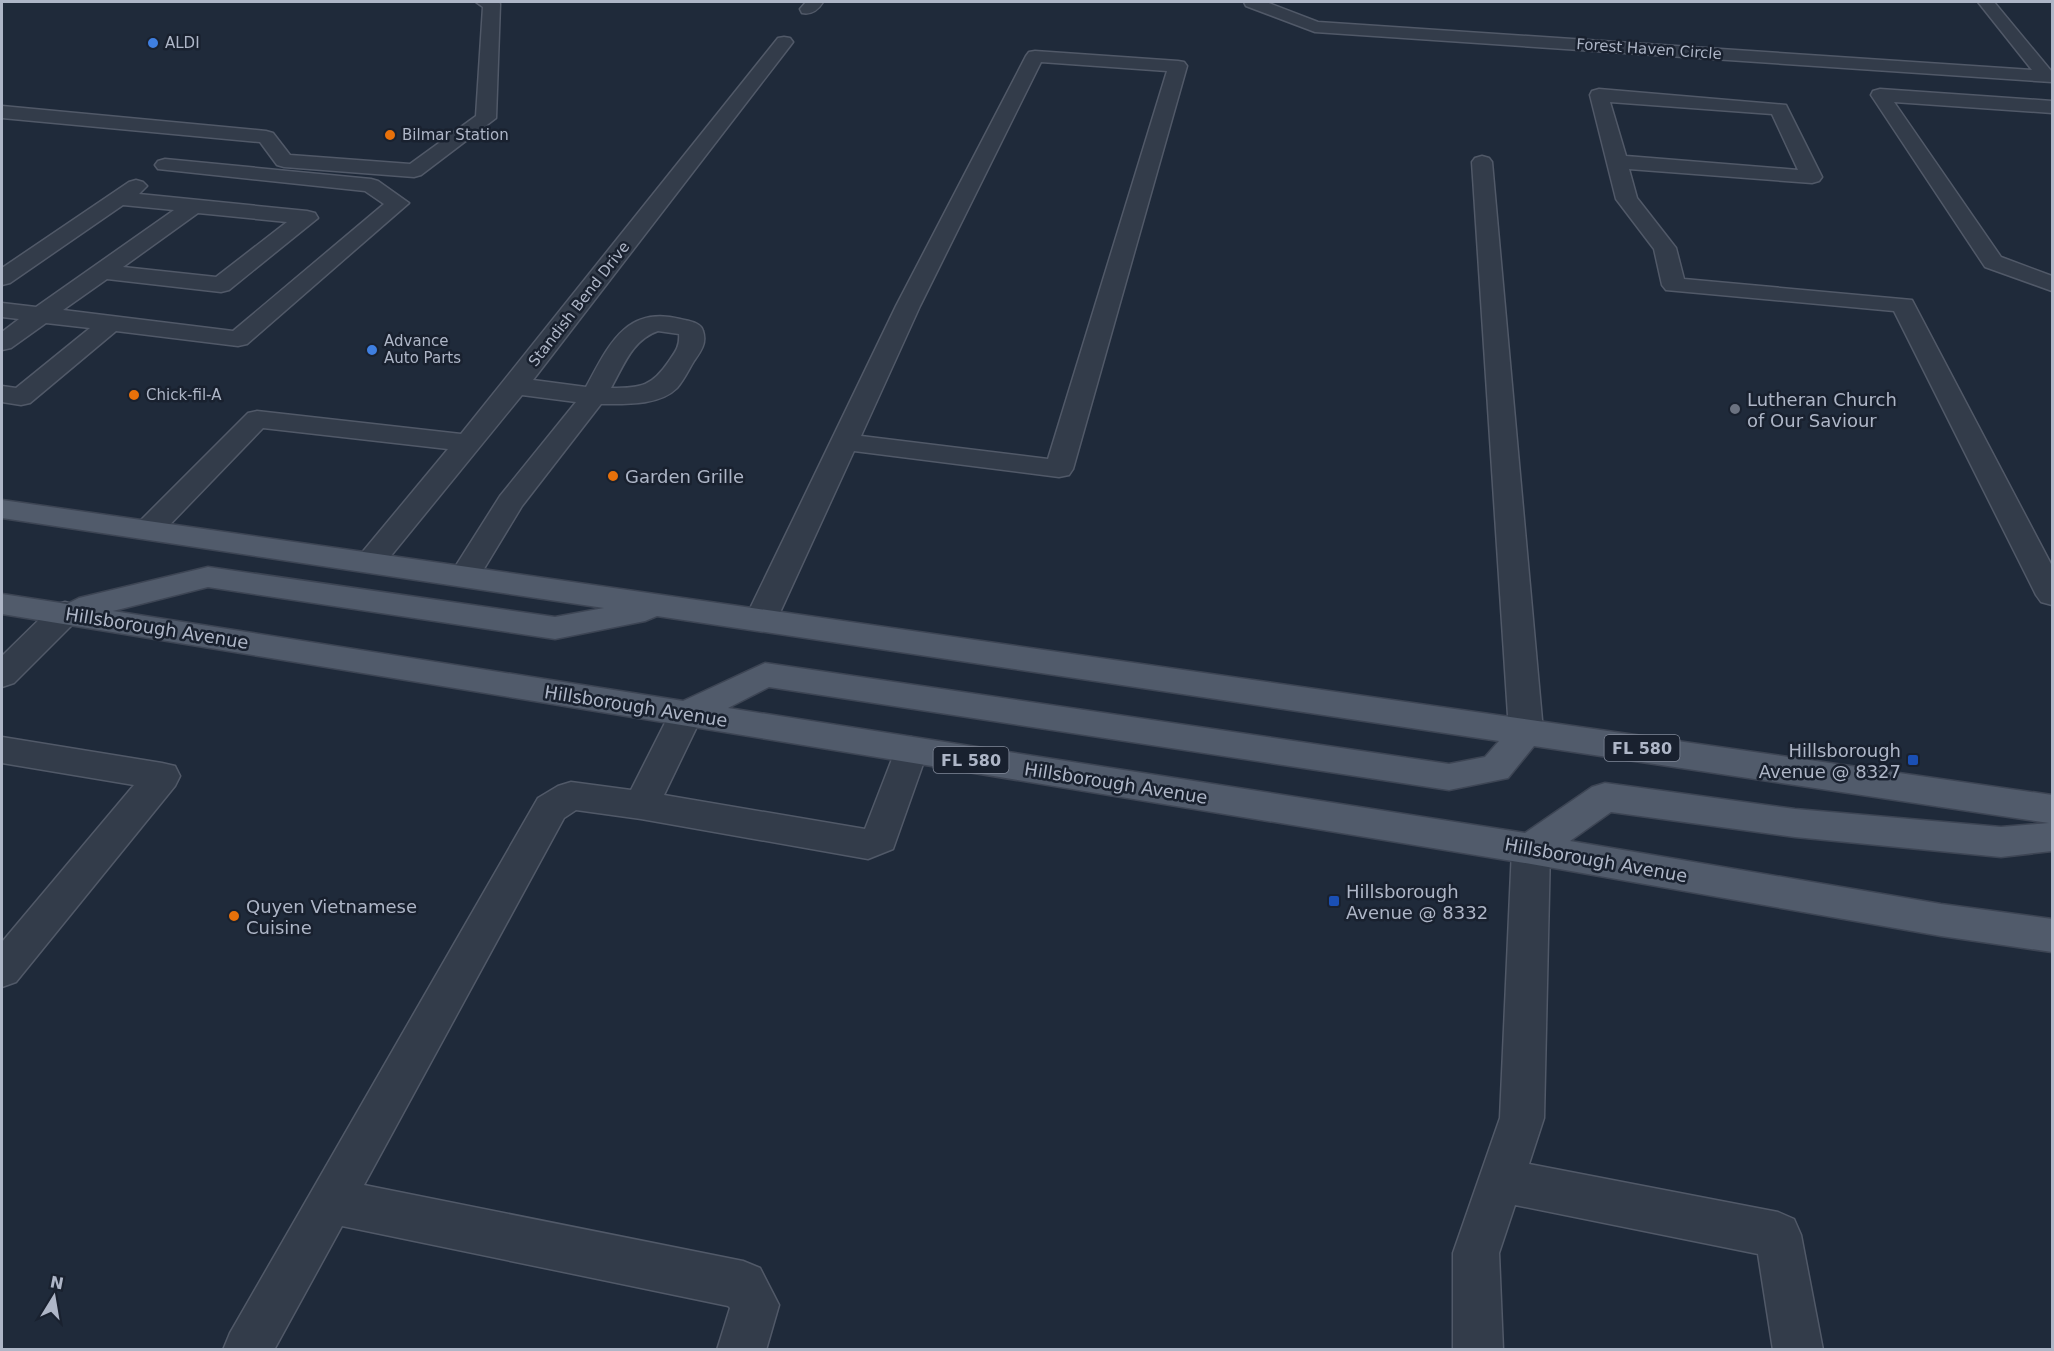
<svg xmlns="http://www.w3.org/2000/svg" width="2054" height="1351" font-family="'DejaVu Sans',sans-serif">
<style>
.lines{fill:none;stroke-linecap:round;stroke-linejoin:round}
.minor-casing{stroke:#515968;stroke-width:3}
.major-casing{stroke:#3d4554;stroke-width:3}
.minor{fill:#333c4a;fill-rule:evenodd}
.major{fill:#515b6b;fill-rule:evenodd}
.shop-dot{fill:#3f7fe0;stroke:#19212f;stroke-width:2}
.food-dot{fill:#e8710a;stroke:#19212f;stroke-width:2}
.worship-dot{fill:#6b7280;stroke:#19212f;stroke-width:2}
.transit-dot{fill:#1a4fb4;stroke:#19212f;stroke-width:2}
.labels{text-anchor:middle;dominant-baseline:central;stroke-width:5;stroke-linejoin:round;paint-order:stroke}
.far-poi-label{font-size:15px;fill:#aeb6c7;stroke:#19212f;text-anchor:start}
.far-street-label{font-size:15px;fill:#aeb6c7;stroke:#19212f}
.shield{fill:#19212f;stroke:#818999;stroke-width:1.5}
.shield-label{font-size:16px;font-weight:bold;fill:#aeb6c7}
.poi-label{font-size:18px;fill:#aeb6c7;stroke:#19212f;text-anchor:start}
.street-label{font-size:18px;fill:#aeb6c7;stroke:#19212f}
</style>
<rect width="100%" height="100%" fill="#1f2a3a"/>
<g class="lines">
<defs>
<g id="minor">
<path d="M 476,2 L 499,2 L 500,4 L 496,118 L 421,175 L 414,177 L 284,167 L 277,165 L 260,142 L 2,118 L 2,106 L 266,131 L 273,133 L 290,155 L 410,164 L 476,116 L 483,7 Z"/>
<path d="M 806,2 L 823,2 C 818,10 812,15 802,13 L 800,9 Z"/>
<path d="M 1244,2 L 1266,2 L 1318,22 L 2032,70 L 1978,2 L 1994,2 L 2052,72 L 2052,82 L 1315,32 L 1246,6 Z"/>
<path d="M 784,37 L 790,38 L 793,42 L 790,46 L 533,380 L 586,387 C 608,347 625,305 680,319 C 688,321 701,322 703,331 C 707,343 701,351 694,361 C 689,369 684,380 677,388 C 659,406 625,404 601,404 L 522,506 L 476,582 L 465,585 L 454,582 L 450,575 L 500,496 L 576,402 L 522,395 L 381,568 L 370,571 L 359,568 L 355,561 L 448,449 L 263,428 L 158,537 L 148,539 L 138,537 L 133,530 L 138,523 L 248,413 L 257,411 L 461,434 L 778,38 ZM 658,331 L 679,334 C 680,346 676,351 669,361 C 652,386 642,388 611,388 C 624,365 632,340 658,331 Z"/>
<path d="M 1035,51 L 1178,61 L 1184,62 L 1187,66 L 1073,469 L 1069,475 L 1059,477 L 854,451 L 777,619 L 772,627 L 761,630 L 750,627 L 745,619 L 896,306 L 1026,56 L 1029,52 ZM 1041,62 L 1167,71 L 1048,459 L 861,436 L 920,306 Z"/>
<path d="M 1599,89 L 1786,105 L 1822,177 L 1819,181 L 1812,183 L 1629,169 L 1637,198 L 1676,248 L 1684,279 L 1912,300 L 2052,566 L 2052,605 L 2041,602 L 2036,595 L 1894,311 L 1666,290 L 1662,285 L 1654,249 L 1616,199 L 1590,95 L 1592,91 ZM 1610,102 L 1772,114 L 1798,170 L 1626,156 Z"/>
<path d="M 1880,89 L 2052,101 L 2052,113 L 1894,102 L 2001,257 L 2052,276 L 2052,291 L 1985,267 L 1871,95 L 1873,91 Z"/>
<path d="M 1482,156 L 1489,158 L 1492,162 L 1543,731 L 1538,740 L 1526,744 L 1514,740 L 1509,731 L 1472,162 L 1475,158 Z"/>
<path d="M 165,159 L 371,179 L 378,181 L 409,203 L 247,344 L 238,346 L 116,331 L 30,403 L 21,405 L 2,402 L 2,386 L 16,388 L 90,328 L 46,323 L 11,348 L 2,350 L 2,332 L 19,319 L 2,317 L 2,303 L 36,307 L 174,210 L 123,205 L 10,283 L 2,285 L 2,268 L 129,182 L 136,180 L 143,182 L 147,186 L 139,194 L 307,211 L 315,213 L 318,218 L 229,290 L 221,292 L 107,279 L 63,310 L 233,331 L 384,204 L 365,191 L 158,169 L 155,165 L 158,161 ZM 198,213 L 287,222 L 216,277 L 123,267 Z"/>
<path d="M 65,602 L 76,605 L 81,613 L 76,621 L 14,683 L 2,687 L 2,656 L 54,605 Z"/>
<path d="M 686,702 L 698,705 L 703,714 L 664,795 L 865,829 L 899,741 L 911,737 L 923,741 L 928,750 L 893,849 L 868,859 L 641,819 L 576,810 L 564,818 L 364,1185 L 743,1261 L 760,1268 L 779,1305 L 766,1350 L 717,1350 L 730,1308 L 728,1306 L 342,1226 L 274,1350 L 223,1350 L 230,1333 L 538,798 L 558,786 L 571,782 L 631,790 L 674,705 Z"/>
<path d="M 2,737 L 162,763 L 175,766 L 180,776 L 175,786 L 16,982 L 2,987 L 2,942 L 134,785 L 2,763 Z"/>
<path d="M 1531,834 L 1544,839 L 1550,849 L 1544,1118 L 1529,1164 L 1778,1212 L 1794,1219 L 1801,1235 L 1823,1350 L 1773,1350 L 1758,1254 L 1515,1205 L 1499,1253 L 1503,1350 L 1453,1350 L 1453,1253 L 1500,1118 L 1512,849 L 1518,839 Z"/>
</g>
<path id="major" d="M 2,500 L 2052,795 L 2052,851 L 2001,857 L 1795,837 L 1611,812 L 1570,841 L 1941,904 L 2052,919 L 2052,952 L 1941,936 L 1531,864 L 2,614 L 2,594 L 67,604 L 79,598 L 208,567 L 555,617 L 604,608 L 2,518 ZM 208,587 L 555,639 L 645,621 L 657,616 L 1499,741 L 1485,757 L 1449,764 L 765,663 L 683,701 L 113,611 ZM 769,687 L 1449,790 L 1508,778 L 1534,746 L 2049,823 L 2001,827 L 1795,809 L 1605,783 L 1592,787 L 1525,833 L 728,708 Z"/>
</defs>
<use href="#minor" class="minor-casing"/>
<use href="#major" class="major-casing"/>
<use href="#minor" class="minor"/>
<use href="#major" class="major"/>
</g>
<g class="shop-dot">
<circle cx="153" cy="43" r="6"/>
<circle cx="372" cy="350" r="6"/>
</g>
<g class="food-dot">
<circle cx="390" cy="135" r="6"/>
<circle cx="134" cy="395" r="6"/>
<circle cx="613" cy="476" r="6"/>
<circle cx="234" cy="916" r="6"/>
</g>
<circle class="worship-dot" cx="1735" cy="409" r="6"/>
<g class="transit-dot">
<rect x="1907" y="754" width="12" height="12" rx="3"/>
<rect x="1328" y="895" width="12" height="12" rx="3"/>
</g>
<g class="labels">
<g class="far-poi-label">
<text x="165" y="43">ALDI</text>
<text x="402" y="135">Bilmar Station</text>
<text x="384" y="341">Advance<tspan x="384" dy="17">Auto Parts</tspan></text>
<text x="146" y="395">Chick-fil-A</text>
</g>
<g class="far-street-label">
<text transform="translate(1649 49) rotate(4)">Forest Haven Circle</text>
<text transform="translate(579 304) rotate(-52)">Standish Bend Drive</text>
</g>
<g class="shield">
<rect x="1604.5" y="735" width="75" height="26" rx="4.5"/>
<rect x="933.5" y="747" width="75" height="26" rx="4.5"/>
</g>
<g class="shield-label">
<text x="1642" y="748">FL 580</text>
<text x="971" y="760">FL 580</text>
</g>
<g class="poi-label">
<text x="1747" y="399">Lutheran Church<tspan x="1747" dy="21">of Our Saviour</tspan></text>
<text x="625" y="476">Garden Grille</text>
<text x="1901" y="750" text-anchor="end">Hillsborough<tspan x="1901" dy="21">Avenue @ 8327</tspan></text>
<text x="1346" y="891">Hillsborough<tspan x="1346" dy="21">Avenue @ 8332</tspan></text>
<text x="246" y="906">Quyen Vietnamese<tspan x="246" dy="21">Cuisine</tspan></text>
</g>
<g class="street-label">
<text transform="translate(157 628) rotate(9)">Hillsborough Avenue</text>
<text transform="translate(636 706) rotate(9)">Hillsborough Avenue</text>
<text transform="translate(1116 783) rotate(9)">Hillsborough Avenue</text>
<text transform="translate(1596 860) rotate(10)">Hillsborough Avenue</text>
</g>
</g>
<rect width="2054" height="1351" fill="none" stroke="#aeb6c7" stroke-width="6"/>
<g transform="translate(54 1297) rotate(11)" stroke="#19212f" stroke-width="4.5" paint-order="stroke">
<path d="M0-4.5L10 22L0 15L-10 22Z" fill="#aeb6c7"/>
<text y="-9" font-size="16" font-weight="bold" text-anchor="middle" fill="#aeb6c7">N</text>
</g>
</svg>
